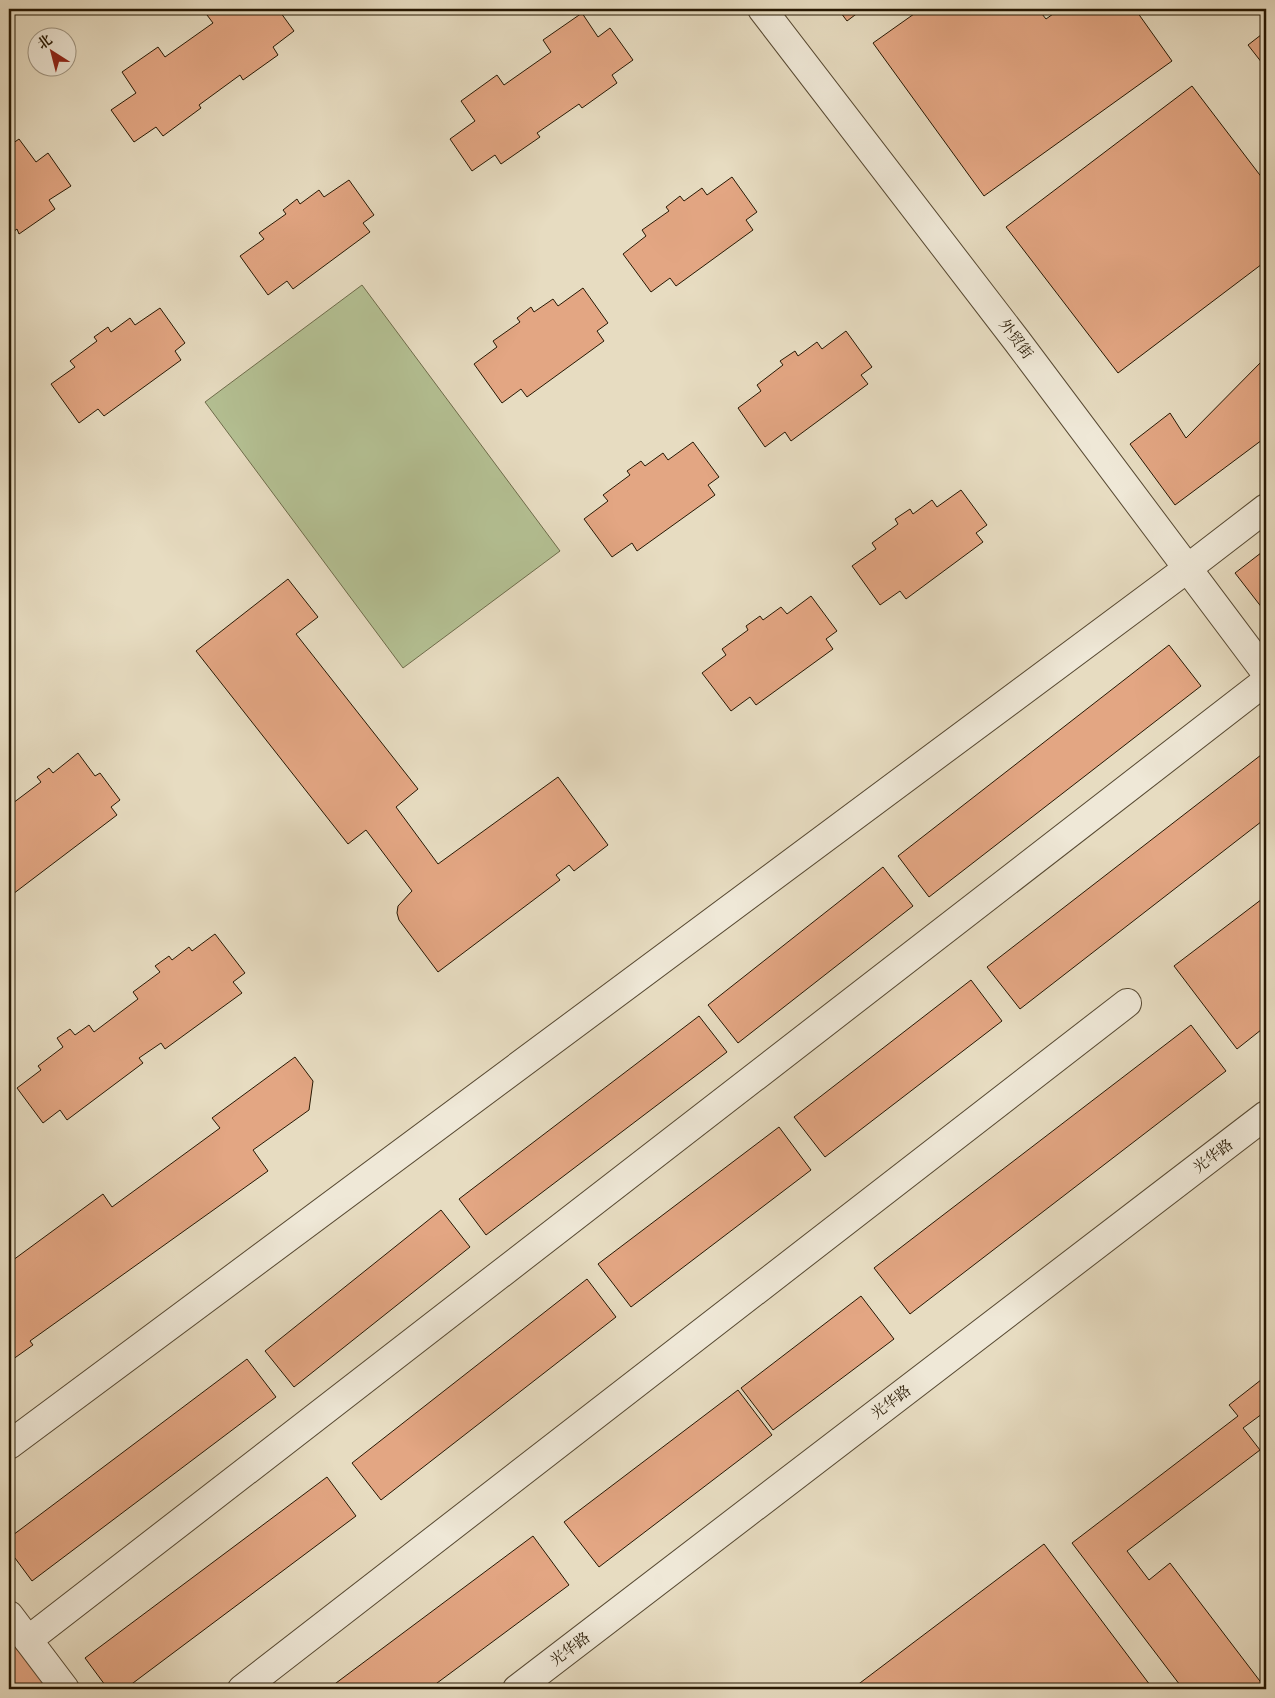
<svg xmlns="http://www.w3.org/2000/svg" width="1275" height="1698" font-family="'IM FELL Great Primer','Noto Serif SC',serif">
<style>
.green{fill:#b4c093;stroke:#6e6c4b}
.building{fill:#e3a683;stroke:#271803}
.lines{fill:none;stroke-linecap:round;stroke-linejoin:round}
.minor-casing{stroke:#574932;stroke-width:30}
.minor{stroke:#efe8d7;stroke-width:28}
.labels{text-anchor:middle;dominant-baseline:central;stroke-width:4;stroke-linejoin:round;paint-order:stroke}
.street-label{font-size:15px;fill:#271803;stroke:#efe8d7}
</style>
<rect width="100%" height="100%" fill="#e7dcc1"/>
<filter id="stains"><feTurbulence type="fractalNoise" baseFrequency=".004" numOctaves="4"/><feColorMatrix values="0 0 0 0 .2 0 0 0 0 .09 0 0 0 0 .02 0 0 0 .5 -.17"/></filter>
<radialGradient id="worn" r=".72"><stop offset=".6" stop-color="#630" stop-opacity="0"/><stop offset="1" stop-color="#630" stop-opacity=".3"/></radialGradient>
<path class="green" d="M 362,285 L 560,551 L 403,668 L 205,402 Z"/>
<g class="building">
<path d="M 208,9 L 278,9 L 294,31 L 273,47 L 278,55 L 243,80 L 240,75 L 199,105 L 201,108 L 163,136 L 156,127 L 134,142 L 111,110 L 136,93 L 122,72 L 158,47 L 165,57 L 213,23 L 204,11 Z"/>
<path d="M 838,9 L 863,9 L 847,21 Z"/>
<path d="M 921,9 L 1038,9 L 1046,19 L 1060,9 L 1135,9 L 1172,61 L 984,196 L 873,43 Z"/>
<path d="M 582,13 L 598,37 L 610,28 L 633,60 L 612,75 L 617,83 L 582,108 L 579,104 L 537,133 L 540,137 L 501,164 L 495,155 L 472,171 L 450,139 L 475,121 L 461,101 L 497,75 L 504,85 L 551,52 L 543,40 Z"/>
<path d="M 1266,31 L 1266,68 L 1248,45 Z"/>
<path d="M 1192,86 L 1266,183 L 1266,261 L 1118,373 L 1006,227 Z"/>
<path d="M 19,139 L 36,162 L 48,153 L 71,186 L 49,200 L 55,209 L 19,234 L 17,229 L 9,235 L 9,146 Z"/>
<path d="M 732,177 L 757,212 L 746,220 L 753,230 L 676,286 L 670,278 L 651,292 L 623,254 L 646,236 L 642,230 L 669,211 L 666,207 L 680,196 L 684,201 L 702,188 L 707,195 Z"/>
<path d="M 349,180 L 374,215 L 363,223 L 370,232 L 293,289 L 287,281 L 268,295 L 240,256 L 264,239 L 259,233 L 286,214 L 283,210 L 297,199 L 300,204 L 319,190 L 324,197 Z"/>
<path d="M 583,288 L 608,323 L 597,331 L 604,341 L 527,397 L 521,389 L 502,403 L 474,364 L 497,347 L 493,341 L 520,322 L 517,318 L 531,307 L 534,312 L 553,299 L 558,306 Z"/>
<path d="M 160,308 L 185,343 L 175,351 L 181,360 L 104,416 L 98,409 L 79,423 L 51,384 L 75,367 L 70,361 L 97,341 L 94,337 L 108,327 L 111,332 L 130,318 L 135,325 Z"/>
<path d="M 846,331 L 872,367 L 861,375 L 868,384 L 791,441 L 785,432 L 765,447 L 738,408 L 761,391 L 757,385 L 783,365 L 780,361 L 795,351 L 798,356 L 817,342 L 822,349 Z"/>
<path d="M 1266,357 L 1266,437 L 1175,505 L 1130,444 L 1170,413 L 1186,438 Z"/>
<path d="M 693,442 L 719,477 L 708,485 L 715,495 L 637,551 L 632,543 L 612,557 L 584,519 L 608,501 L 603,495 L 630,475 L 627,471 L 641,461 L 645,466 L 663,453 L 668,460 Z"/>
<path d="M 961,490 L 987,525 L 976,533 L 983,542 L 906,599 L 900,591 L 880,605 L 852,566 L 876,549 L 872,543 L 898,524 L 895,519 L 910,509 L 913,514 L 932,500 L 937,507 Z"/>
<path d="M 1266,549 L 1266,613 L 1235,573 Z"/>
<path d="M 288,579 L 318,617 L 296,634 L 418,789 L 396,807 L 438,864 L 558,777 L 608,845 L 574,871 L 569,865 L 556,875 L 560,880 L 438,972 L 399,920 L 397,913 L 398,906 L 412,891 L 366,830 L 348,844 L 196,651 Z"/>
<path d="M 811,596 L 837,631 L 826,639 L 833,649 L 756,705 L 750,697 L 731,711 L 702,673 L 726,655 L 722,649 L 748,630 L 746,626 L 760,616 L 763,620 L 781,607 L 787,614 Z"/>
<path d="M 1169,645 L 1201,686 L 929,897 L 898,856 Z"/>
<path d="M 78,753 L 95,776 L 100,773 L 120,800 L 111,807 L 117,815 L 9,897 L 9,806 L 41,782 L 37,777 L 49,768 L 53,773 Z"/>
<path d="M 1261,755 L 1266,762 L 1266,818 L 1020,1009 L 987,967 Z"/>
<path d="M 883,867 L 913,906 L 738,1043 L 708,1005 Z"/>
<path d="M 1266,896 L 1266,1026 L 1237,1049 L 1174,966 Z"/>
<path d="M 215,934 L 245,973 L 233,982 L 242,993 L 165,1049 L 161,1043 L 139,1058 L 143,1063 L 67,1120 L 60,1110 L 43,1123 L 17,1088 L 41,1070 L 38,1066 L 63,1047 L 57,1038 L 70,1029 L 75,1035 L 89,1025 L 94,1032 L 138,999 L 133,992 L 160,972 L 155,966 L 169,956 L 172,960 L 189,947 L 192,951 Z"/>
<path d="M 971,980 L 1002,1021 L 825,1157 L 794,1117 Z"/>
<path d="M 699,1016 L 727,1052 L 486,1235 L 459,1199 Z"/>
<path d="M 1191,1025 L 1226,1071 L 910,1314 L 874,1268 Z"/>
<path d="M 295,1057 L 313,1081 L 309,1110 L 253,1150 L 268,1171 L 30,1341 L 33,1345 L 9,1362 L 9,1263 L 103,1194 L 112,1207 L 220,1128 L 212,1118 Z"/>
<path d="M 779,1127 L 811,1170 L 631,1307 L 598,1264 Z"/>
<path d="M 441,1210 L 470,1247 L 294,1387 L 265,1351 Z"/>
<path d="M 587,1279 L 616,1317 L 381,1500 L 352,1463 Z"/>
<path d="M 861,1296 L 894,1339 L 773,1430 L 741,1388 Z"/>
<path d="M 247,1359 L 276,1397 L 32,1581 L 9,1550 L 9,1538 Z"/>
<path d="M 1266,1376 L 1266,1411 L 1243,1428 L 1260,1450 L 1127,1551 L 1149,1580 L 1170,1563 L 1266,1689 L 1183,1689 L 1072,1543 L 1238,1416 L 1229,1405 Z"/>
<path d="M 738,1390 L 772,1435 L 599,1567 L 564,1522 Z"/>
<path d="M 327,1477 L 356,1516 L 125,1689 L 108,1689 L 85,1658 Z"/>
<path d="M 533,1536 L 569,1585 L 429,1689 L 328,1689 Z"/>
<path d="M 1044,1544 L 1153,1689 L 852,1689 Z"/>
<path d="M 9,1638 L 48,1689 L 9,1689 Z"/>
</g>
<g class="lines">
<defs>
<g id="minor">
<path d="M 762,9 L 1017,341 L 1266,673"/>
<path d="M 9,1445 L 1188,568 L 1266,508"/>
<path d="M 9,1615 L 65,1689"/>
<path d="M 28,1640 L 1266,681"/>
<path d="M 242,1689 L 1127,1003"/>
<path d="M 517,1689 L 1266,1115"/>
</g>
</defs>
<use href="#minor" class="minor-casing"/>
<use href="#minor" class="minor"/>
</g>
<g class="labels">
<g class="street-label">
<text transform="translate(1016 339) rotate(53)">外贸街</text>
<text transform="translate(1213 1156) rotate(-37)">光华路</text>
<text transform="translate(891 1402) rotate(-37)">光华路</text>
<text transform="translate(570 1649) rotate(-37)">光华路</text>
</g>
</g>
<rect width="1275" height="1698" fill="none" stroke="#e7dcc1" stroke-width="30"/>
<rect x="10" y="10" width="1255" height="1678" fill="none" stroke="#271803" stroke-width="2.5"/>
<rect x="15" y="15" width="1245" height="1668" fill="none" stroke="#271803"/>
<g transform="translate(52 52) rotate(324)"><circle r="24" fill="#efe8d7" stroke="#9f9582"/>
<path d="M0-4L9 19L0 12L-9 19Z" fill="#8f2418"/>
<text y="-8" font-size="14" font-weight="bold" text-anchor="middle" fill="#271803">北</text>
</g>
<rect width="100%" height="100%" filter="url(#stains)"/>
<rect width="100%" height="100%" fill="url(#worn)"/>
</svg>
